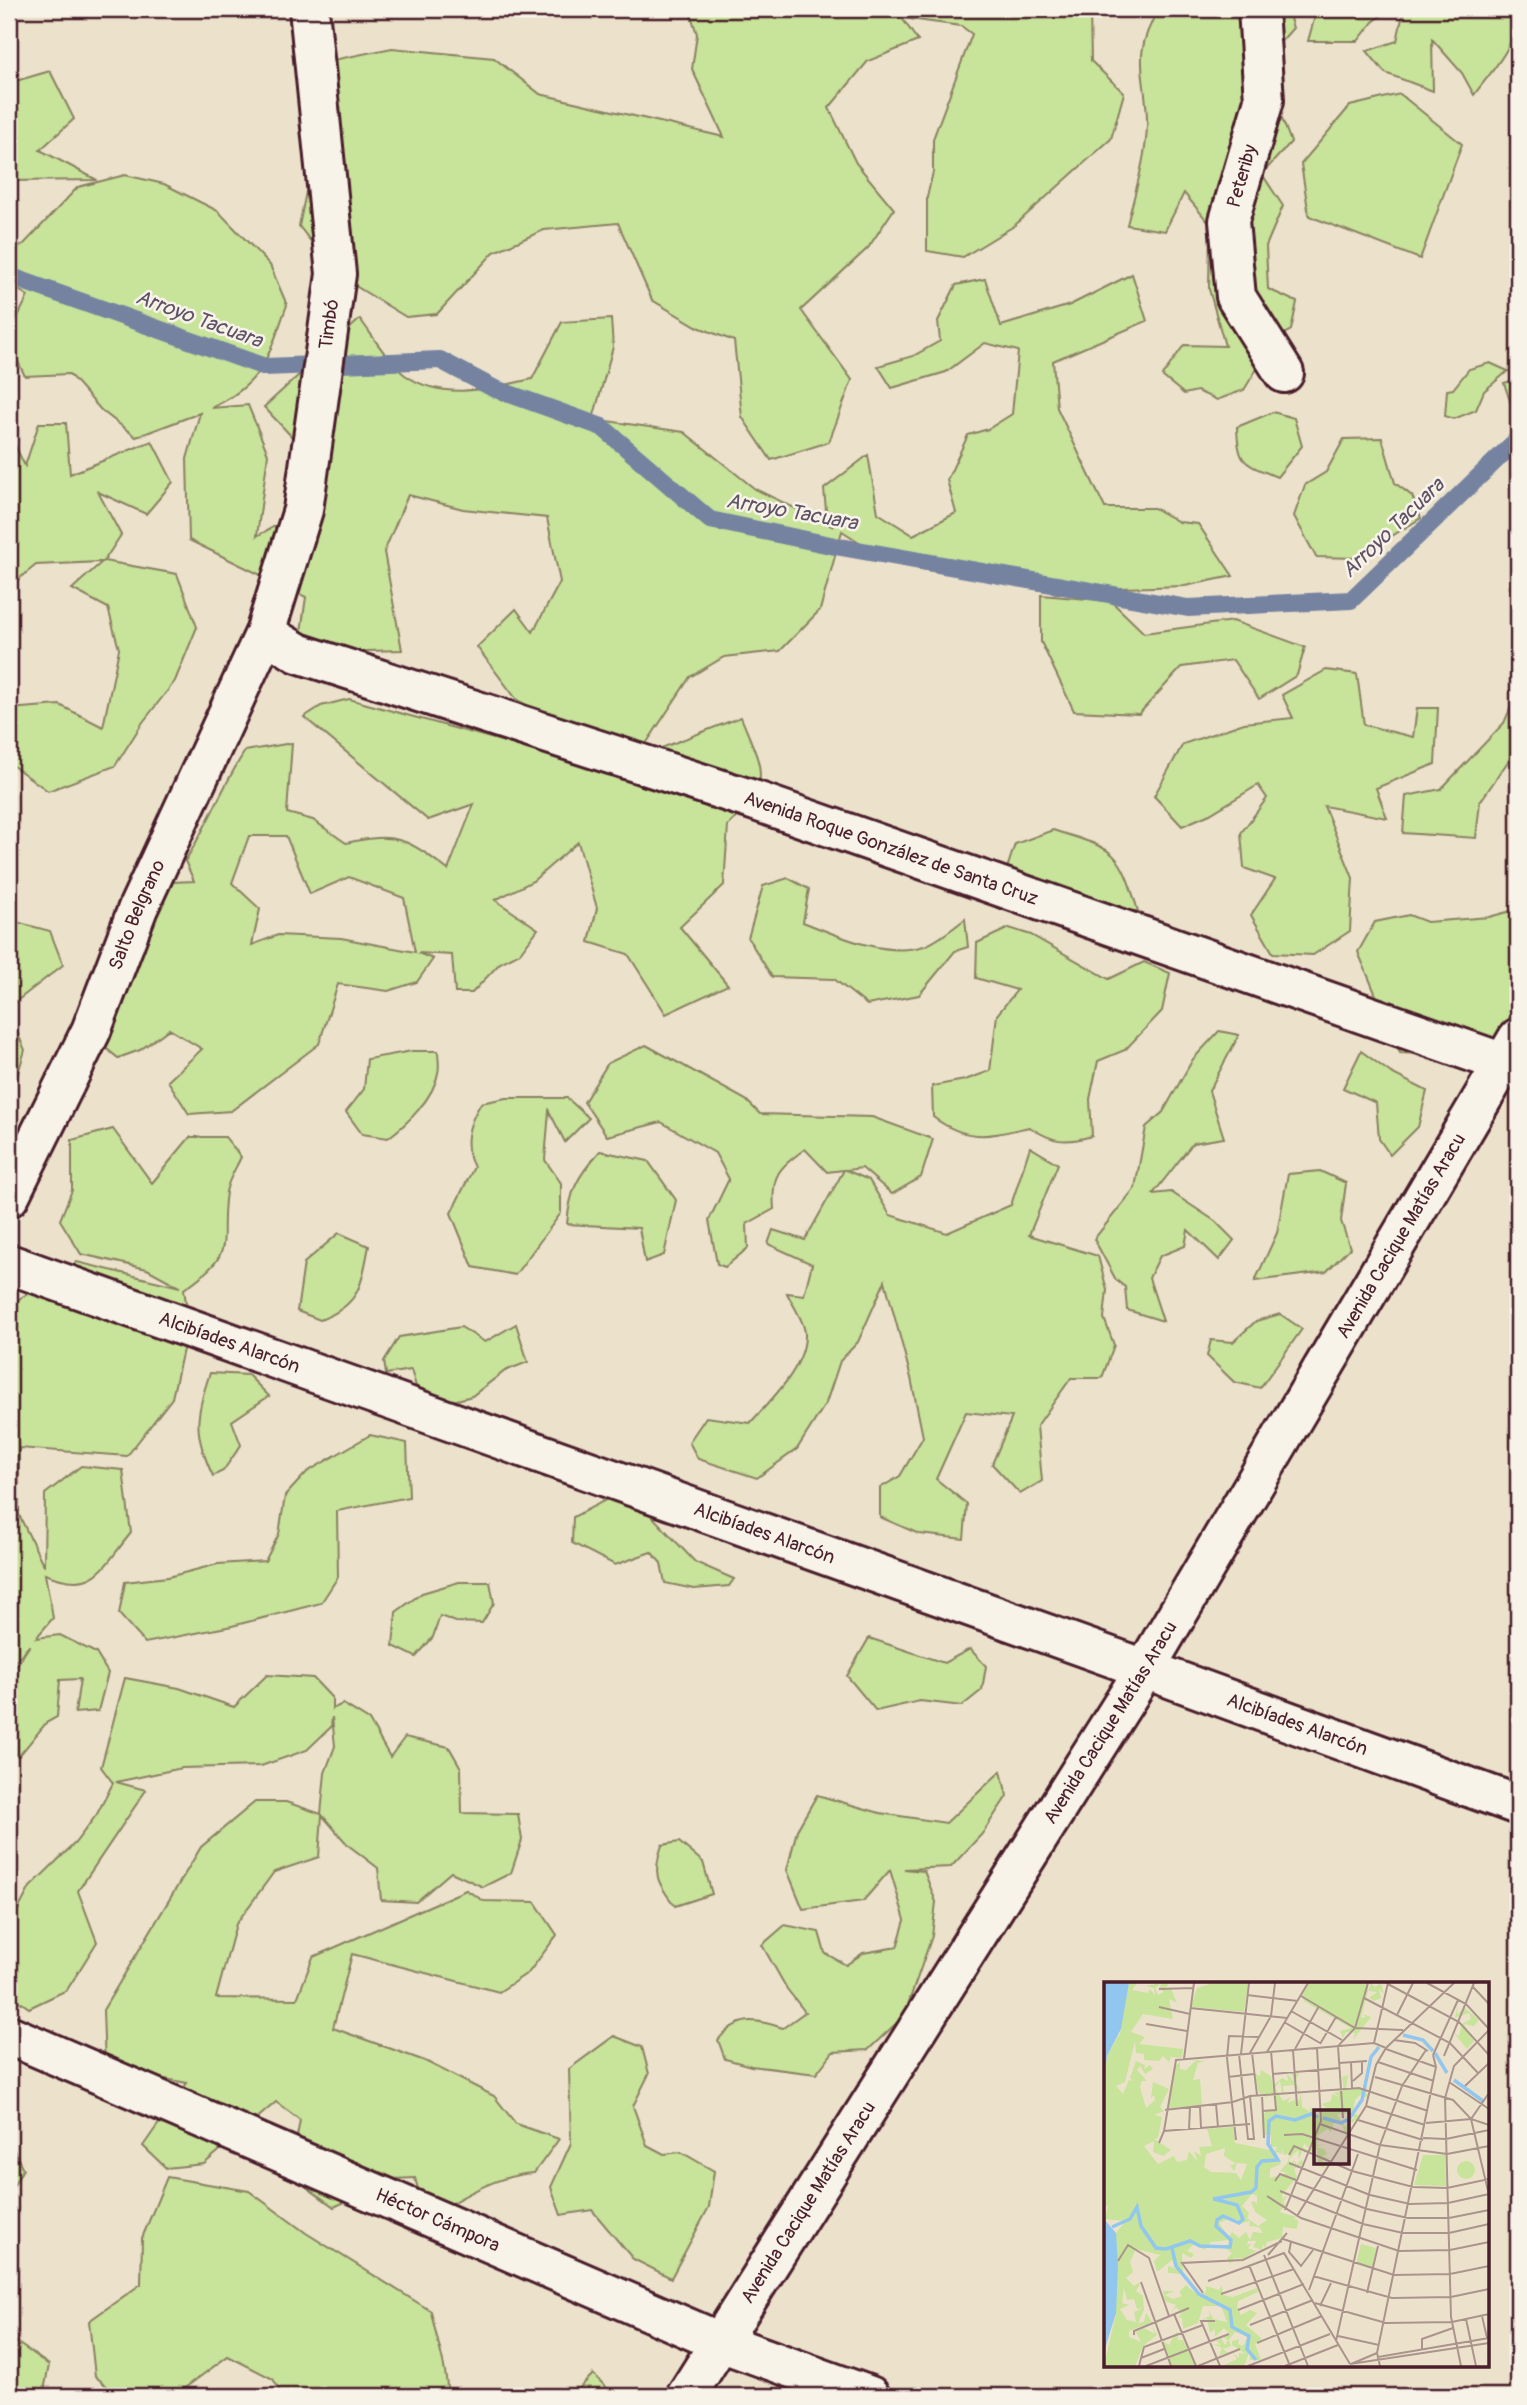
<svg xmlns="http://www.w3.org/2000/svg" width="1527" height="2405" font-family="Pangolin,sans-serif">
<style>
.green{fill:#c8e39a;stroke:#898162;stroke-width:2;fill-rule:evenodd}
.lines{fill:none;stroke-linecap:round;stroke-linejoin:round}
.stream{stroke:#7583a0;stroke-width:18}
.street-casing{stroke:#4a1f2b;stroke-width:44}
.secondary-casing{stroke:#4a1f2b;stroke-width:44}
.street{stroke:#f7f3e8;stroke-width:38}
.secondary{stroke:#f7f3e8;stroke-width:38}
.labels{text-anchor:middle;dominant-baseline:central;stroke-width:5;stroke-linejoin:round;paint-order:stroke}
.street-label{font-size:19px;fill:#4a1f2b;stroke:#f7f3e8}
.water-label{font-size:21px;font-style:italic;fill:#5f5166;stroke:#f7f3e8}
.inset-river{fill:none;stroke:#91c6ee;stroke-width:3.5}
.inset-road{fill:none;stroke:#ab948c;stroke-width:2}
.view{fill:#4a1f2b;fill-opacity:0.15;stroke:#4a1f2b;stroke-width:3.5}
.inset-edge{fill:none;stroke:#4a1f2b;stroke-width:3.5}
</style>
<rect width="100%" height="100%" fill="#ece2cc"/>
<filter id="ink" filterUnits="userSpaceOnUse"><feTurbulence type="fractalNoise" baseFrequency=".0143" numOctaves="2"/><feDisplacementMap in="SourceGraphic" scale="14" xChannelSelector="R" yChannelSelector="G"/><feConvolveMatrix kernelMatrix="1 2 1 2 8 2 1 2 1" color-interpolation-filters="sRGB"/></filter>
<g filter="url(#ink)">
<g class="green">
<path d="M 689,9 L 895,9 L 901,17 L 925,13 L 927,9 L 1090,9 L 1091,61 L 1124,93 L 1111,139 L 1014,226 L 963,257 L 927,251 L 927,197 L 933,172 L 933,139 L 972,34 L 961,26 L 902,18 L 918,41 L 868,61 L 829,108 L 856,163 L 894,209 L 868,248 L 801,310 L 852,380 L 829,442 L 771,460 L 742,417 L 734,341 L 698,327 L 652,300 L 618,223 L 544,230 L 494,252 L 437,314 L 406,317 L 336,274 L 299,226 L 333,60 L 392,48 L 494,58 L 540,94 L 724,137 L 692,69 L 697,34 Z"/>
<path d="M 1159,9 L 1287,9 L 1293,28 L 1261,64 L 1291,142 L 1262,174 L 1283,206 L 1266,246 L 1268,289 L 1297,302 L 1291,330 L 1275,339 L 1244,390 L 1217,400 L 1197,391 L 1184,394 L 1162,376 L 1184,345 L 1225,346 L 1209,289 L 1210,224 L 1184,193 L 1165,231 L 1127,225 C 1135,191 1148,153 1147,118 C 1145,70 1131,55 1159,9 Z"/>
<path d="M 1317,9 L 1390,9 L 1373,22 L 1358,41 L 1308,41 Z"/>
<path d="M 1404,9 L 1518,9 C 1518,44 1494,68 1474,95 L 1462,73 L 1432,39 L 1433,91 L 1385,73 L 1367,51 L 1397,41 Z"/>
<path d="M 50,71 L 74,119 L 40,150 L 97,180 L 9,181 L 9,83 Z"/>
<path d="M 1400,94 L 1462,144 L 1420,259 L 1309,216 L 1301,164 L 1350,106 Z"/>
<path d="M 125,175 L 164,184 L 218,211 L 270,265 L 287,305 C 268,357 264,383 211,408 L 248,405 L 268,454 L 257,536 L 303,510 L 322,469 L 264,407 L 360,319 C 373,336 388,362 405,375 C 443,402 491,388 532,379 L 562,322 L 611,319 L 613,347 L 593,419 L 684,432 L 755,489 L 834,527 L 827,521 L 824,489 L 868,455 L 878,513 L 913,535 L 956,513 L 947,480 L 968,435 L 988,429 L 1012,414 L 1018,351 L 985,343 L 946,372 L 892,388 L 878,366 L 913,356 L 940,341 L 938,321 L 956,285 L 985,279 L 1001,326 L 1070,305 L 1132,274 L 1147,321 L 1053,361 L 1057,408 L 1105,508 L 1154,508 L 1179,522 L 1198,524 L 1233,576 L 1185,586 L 1089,589 L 886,559 L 842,531 L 820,610 L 780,651 L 724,657 L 690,677 L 634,762 L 517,700 L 477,647 L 516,609 L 533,632 L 560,582 L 547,518 L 463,509 L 408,495 L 384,552 L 402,650 L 298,653 L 306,597 L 189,540 L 187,459 L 200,413 L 136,437 L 101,410 L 69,374 L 25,376 C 4,334 8,338 28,296 L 9,284 L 9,251 L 24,244 L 78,187 Z"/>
<path d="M 1490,363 L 1508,371 L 1484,391 L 1476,410 L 1454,419 L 1445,416 L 1447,390 L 1453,389 L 1469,369 Z"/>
<path d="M 1518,379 L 1518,425 L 1504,383 Z"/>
<path d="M 1273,412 L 1294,418 L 1302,446 L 1277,477 C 1244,463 1238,465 1237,427 Z"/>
<path d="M 39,423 L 66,423 L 70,474 L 152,441 L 173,482 L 146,514 L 98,492 L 121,535 L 104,561 L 177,574 L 197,627 L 175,681 L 143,722 L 115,766 L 48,791 L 9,763 L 9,709 L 60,705 L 103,727 L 119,649 L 108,608 L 72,589 L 102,562 L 36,565 L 9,587 L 9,433 L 25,466 Z"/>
<path d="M 1382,438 L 1395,483 L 1412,496 L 1421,518 L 1356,558 L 1316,557 L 1294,516 L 1305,485 L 1326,472 L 1344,439 Z"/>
<path d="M 1041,595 L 1111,601 L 1144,633 L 1233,621 L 1305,647 L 1297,675 L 1259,699 L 1233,660 L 1182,667 L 1139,714 L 1074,711 L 1041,642 Z"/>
<path d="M 1326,670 L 1357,674 L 1364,725 L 1413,737 L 1417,708 L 1438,708 L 1435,764 L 1376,788 L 1387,818 L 1324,806 L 1353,878 L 1350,931 L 1313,955 L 1273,953 L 1251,915 L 1275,879 L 1244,868 L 1241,833 L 1267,798 L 1258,785 L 1210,814 L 1182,826 L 1154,796 L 1183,744 L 1244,723 L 1293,718 L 1282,695 Z"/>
<path d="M 1518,691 L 1518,747 L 1480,802 L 1476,838 L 1403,833 L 1406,796 L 1441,789 L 1504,723 Z"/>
<path d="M 349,699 L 631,777 L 656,750 L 741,717 C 763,772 774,780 728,826 L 724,885 L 680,927 L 728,985 L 666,1014 L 628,954 L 589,942 L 597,908 L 578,842 L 533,881 L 495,900 L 538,929 L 520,953 L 500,963 L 472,993 L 455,993 L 452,955 L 418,953 L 433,959 L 417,982 L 388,991 L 338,984 L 319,1044 L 231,1111 L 189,1114 L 168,1081 L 202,1049 L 169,1029 L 140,1050 L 118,1058 L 102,1045 L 119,968 L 171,882 L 194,881 L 185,861 C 208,825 222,787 245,751 L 292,743 L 287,813 L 313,820 L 346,843 C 397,831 409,840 448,870 L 474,804 L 428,820 L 304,717 L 321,706 ZM 249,836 L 286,836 L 310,894 L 349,877 L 404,898 L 415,952 L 341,938 L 278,935 L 252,945 L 260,909 L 232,883 Z"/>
<path d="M 1053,830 C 1115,850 1119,847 1138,911 L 1035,911 L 999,893 L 1015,844 Z"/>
<path d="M 788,878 L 809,889 L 803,922 C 839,936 885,958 924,946 C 938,941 953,928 965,919 L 968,947 L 955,951 L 919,995 L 867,1005 L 834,979 L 772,977 L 748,938 L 763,886 Z"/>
<path d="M 1518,909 L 1518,1015 L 1477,1057 L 1400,1053 L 1358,952 L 1375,922 L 1409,915 L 1427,922 L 1489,917 Z"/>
<path d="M 9,920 L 50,931 L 63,965 L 9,1007 Z"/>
<path d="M 1009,928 L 1031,935 L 1109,979 L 1144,962 L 1170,973 L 1162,1011 L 1125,1050 L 1098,1061 L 1090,1099 L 1092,1136 C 1064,1144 1053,1142 1029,1127 C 989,1136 968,1143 933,1117 L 932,1086 L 965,1080 L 990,1071 L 997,1015 L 1017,990 L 976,978 L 977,943 Z"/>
<path d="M 9,1014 L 25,1050 L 9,1103 Z"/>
<path d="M 1219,1031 L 1239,1035 L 1209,1091 L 1224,1138 L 1193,1143 L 1153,1194 L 1171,1192 L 1215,1221 L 1234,1240 L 1219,1260 L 1188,1230 L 1185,1246 L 1160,1256 L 1149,1278 L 1163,1321 L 1127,1310 L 1125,1287 L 1116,1280 L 1094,1239 L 1135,1188 L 1146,1127 L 1163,1112 L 1193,1059 Z"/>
<path d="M 646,1045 L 746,1100 L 760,1114 L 872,1117 L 933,1139 L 921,1177 L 892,1194 L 862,1168 L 846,1170 L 869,1180 L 890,1215 L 947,1233 L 1011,1205 L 1030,1147 L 1058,1164 L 1029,1235 L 1098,1256 L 1107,1290 L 1104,1318 L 1114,1345 L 1102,1378 L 1071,1378 L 1037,1426 L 1042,1481 L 1020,1494 L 992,1464 L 1012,1417 L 966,1412 L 936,1479 L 967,1504 L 964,1539 L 919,1534 L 880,1517 L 880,1488 L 900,1476 L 923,1437 L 911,1378 L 885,1281 L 858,1342 L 840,1361 L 826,1403 L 797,1449 L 757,1478 L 698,1459 L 689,1442 L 706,1417 L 750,1423 C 770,1401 806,1367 805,1334 C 805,1322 792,1304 787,1293 L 804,1295 L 812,1264 L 768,1244 L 773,1230 L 805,1240 L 844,1170 L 827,1172 L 805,1149 C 778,1169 771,1175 774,1209 L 747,1224 L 748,1248 L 725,1267 L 717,1264 L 709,1220 L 729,1179 L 715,1153 L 661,1122 L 607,1136 L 584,1102 L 608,1063 Z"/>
<path d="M 412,1051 L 438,1051 C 438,1058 440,1066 438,1073 C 434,1098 407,1124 388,1138 L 362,1134 L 346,1112 L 364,1089 L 367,1059 Z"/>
<path d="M 1361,1051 L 1391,1073 L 1427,1091 L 1418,1127 L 1390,1155 L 1379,1139 L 1376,1103 L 1343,1088 Z"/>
<path d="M 506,1098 L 567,1098 L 589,1118 L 565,1142 L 549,1111 L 545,1160 L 561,1183 L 561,1213 L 515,1275 L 473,1267 L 451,1213 L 474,1167 C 462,1145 468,1124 481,1103 Z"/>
<path d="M 113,1129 L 152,1183 L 190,1137 L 225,1137 L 241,1157 C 236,1168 228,1180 226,1192 C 218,1248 239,1251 184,1289 L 189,1323 L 172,1398 L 127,1456 L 19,1448 L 19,1515 L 44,1566 L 45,1494 L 81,1466 L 123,1470 L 131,1533 C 101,1569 96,1594 45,1574 L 53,1618 L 36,1638 L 60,1635 L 96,1653 L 108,1673 L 98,1711 L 75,1713 L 80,1679 L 60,1680 L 57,1717 L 46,1723 L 19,1756 L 9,1754 L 9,1677 L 30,1645 L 9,1668 L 9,1314 L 19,1299 L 77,1262 L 180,1287 L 147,1269 L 81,1254 L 60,1220 L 72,1190 L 72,1140 Z"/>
<path d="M 600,1151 L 648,1161 L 676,1200 L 664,1255 L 645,1262 L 639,1228 L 567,1224 C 570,1190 577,1177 600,1151 Z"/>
<path d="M 1320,1171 L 1346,1183 L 1341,1221 L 1350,1248 L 1326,1272 L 1255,1281 L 1277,1233 L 1288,1174 Z"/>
<path d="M 339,1233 L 369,1246 C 361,1285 361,1304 320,1320 L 297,1311 L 304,1263 Z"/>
<path d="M 1280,1314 L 1302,1329 L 1260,1388 L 1234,1382 L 1207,1356 L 1211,1340 L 1233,1342 L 1256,1321 Z"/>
<path d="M 516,1324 L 528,1362 L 505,1371 L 472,1396 L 434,1406 L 418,1393 L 411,1370 L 386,1374 L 384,1361 L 399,1337 L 461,1327 L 485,1342 Z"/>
<path d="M 210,1373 L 248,1375 L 269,1396 L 232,1421 L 241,1445 L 223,1471 L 213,1476 C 193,1434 195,1416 210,1373 Z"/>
<path d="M 370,1435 L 407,1443 L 409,1497 L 337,1511 L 338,1577 L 321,1603 L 232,1626 L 145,1643 L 119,1614 L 125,1582 L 168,1577 L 218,1564 L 265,1561 L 279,1534 L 285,1496 L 307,1472 Z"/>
<path d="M 611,1497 L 651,1515 L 695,1562 L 734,1579 L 729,1586 L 694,1589 L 665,1583 L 661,1563 L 651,1552 L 615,1565 L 572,1543 L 573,1517 Z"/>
<path d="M 459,1582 L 490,1582 L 494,1603 L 482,1623 L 456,1622 L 440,1616 L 433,1637 L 416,1657 L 393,1646 L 396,1612 L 422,1593 Z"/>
<path d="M 869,1638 L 944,1663 L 970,1649 L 986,1666 L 982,1690 L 962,1706 L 920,1701 L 876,1711 L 847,1676 Z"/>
<path d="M 267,1675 L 313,1678 L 332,1698 L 332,1709 L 343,1704 L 369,1720 L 390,1757 L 405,1737 L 449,1747 L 461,1768 L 462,1813 L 518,1814 L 522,1840 L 511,1873 L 483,1887 L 451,1872 L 416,1902 L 381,1900 L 378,1868 L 348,1845 L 322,1815 L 319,1857 L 274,1872 L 236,1924 L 216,1998 L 297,1999 L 313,1957 L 466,1890 L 484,1901 L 535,1902 L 557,1935 L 529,1972 L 499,1992 L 352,1954 L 333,2028 L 425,2061 L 494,2096 L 516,2124 L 559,2139 L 534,2173 C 495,2175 459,2199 426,2218 L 415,2178 L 393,2179 L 334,2207 L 290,2175 L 300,2120 L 276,2102 L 204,2164 L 166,2168 L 143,2146 L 187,2083 L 105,2068 L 103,2010 L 201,1847 L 255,1802 L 286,1802 L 321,1814 L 325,1773 L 335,1746 L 332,1717 L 331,1727 L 307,1750 L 261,1766 L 182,1768 L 116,1782 L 146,1790 L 78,1891 L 97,1942 L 67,1990 L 29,2008 L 9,1994 L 9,1927 L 30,1887 L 75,1843 L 97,1814 L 113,1783 L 101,1767 L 125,1678 L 179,1688 L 234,1707 Z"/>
<path d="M 1001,1771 L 1007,1796 L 982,1834 L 951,1867 L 904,1869 L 924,1871 L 936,1902 L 932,1936 L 904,2016 L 868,2050 L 833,2052 L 816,2074 L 751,2066 L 725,2059 L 718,2040 C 738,2015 756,2019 783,2028 L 805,2012 L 787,1989 L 762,1945 L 785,1925 L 819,1932 L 825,1953 L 846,1965 L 863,1953 L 897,1947 L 905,1920 L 890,1870 L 863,1901 L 803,1909 L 787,1870 L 797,1830 L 817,1795 L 880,1813 L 946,1823 Z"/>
<path d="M 679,1842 L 703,1862 L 712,1894 L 675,1906 C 657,1883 652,1874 662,1845 Z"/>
<path d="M 614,2036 L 642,2047 L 649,2074 L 633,2106 L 647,2145 L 664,2154 L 681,2152 L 714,2171 L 709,2207 L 671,2278 L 633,2259 L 592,2210 L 561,2215 L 551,2187 L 571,2143 L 569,2069 Z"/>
<path d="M 9,2140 L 23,2169 L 9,2194 Z"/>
<path d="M 167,2177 L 249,2191 L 306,2233 L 431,2311 C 435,2335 449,2375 447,2396 L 283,2396 L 273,2379 L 228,2356 L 174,2396 L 118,2396 L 95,2376 L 89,2321 L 141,2284 L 142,2238 Z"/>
<path d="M 9,2337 L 49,2365 L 43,2396 L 9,2396 Z"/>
<path d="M 593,2374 L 615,2396 L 572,2396 Z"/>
</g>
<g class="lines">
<path class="stream" d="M 9,276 L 265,367 L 440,360 L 493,388 L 602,427 L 710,520 L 835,546 L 1188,608 L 1351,600 L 1518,439"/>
<defs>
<g id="street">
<path d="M 1258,9 L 1264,100 L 1229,221 L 1236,297 L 1284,373"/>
<path id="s1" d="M 9,1197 L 91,1031 L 138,908 L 265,633 L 303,510 L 336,274 L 309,9"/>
<path id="s2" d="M 9,1264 L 1145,1669 L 1518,1805"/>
<path id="s3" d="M 9,2035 L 720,2342 L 870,2396"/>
<path id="s4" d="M 686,2396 L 1145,1669 L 1518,1038"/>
</g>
<g id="secondary">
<path id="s5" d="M 265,633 L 298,653 L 753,800 L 1518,1068"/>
</g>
</defs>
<use href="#street" class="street-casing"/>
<use href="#secondary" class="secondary-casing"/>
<use href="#street" class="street"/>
<use href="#secondary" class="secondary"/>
</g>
</g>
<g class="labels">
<g class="street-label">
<text transform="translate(1242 176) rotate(-74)">Peteriby</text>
<text stroke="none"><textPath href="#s1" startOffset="936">Timbó</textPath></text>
<text stroke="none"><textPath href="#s5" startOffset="663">Avenida Roque González de Santa Cruz</textPath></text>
<text stroke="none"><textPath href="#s1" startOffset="310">Salto Belgrano</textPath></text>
<text stroke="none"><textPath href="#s4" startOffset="1363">Avenida Cacique Matías Aracu</textPath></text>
<text stroke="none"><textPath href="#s2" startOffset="234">Alcibíades Alarcón</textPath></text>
<text stroke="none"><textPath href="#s2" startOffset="802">Alcibíades Alarcón</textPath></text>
<text stroke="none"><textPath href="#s4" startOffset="796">Avenida Cacique Matías Aracu</textPath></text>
<text stroke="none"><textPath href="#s2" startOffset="1368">Alcibíades Alarcón</textPath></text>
<text stroke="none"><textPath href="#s4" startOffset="229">Avenida Cacique Matías Aracu</textPath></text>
<text stroke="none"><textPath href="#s3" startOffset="467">Héctor Cámpora</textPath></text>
</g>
<g class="water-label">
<text transform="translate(199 319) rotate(20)">Arroyo Tacuara</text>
<text transform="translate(792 512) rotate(10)">Arroyo Tacuara</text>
<text transform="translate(1393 528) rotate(-44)">Arroyo Tacuara</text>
</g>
</g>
<g transform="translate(1104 1982)">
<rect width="385" height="385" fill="#ece2cc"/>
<path d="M 25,1 L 33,1 L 28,8 L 44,11 L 46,7 L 51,13 L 50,6 L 42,4 L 57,1 L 51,6 L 54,13 L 60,10 L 55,6 L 58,1 L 65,1 L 61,8 L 67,7 L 73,21 L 65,17 L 69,37 L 39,32 L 27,50 L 41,55 L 35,62 L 79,67 L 78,76 L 67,75 L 65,80 L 59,74 L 55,79 L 40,78 L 40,72 L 32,71 L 31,59 L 21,100 L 12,104 L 19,112 L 25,98 L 29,99 L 26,96 L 32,79 L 41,83 L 40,87 L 46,83 L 49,87 L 41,92 L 36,84 L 33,88 L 43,99 L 38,99 L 36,105 L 42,126 L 51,118 L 50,113 L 47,116 L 49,100 L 65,107 L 56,125 L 60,129 L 50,133 L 58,135 L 54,156 L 50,157 L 67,168 L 59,174 L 49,170 L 50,159 L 40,164 L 54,182 L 70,174 L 73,180 L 83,178 L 85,169 L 94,180 L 90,169 L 97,174 L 95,165 L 108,164 L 103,147 L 129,145 L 131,161 L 171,169 L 173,165 L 167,165 L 167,153 L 160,153 L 158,138 L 161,130 L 172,127 L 172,119 L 168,112 L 162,113 L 164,116 L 155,111 L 150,91 L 156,94 L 157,88 L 167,94 L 171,117 L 170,103 L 178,96 L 184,99 L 183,91 L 190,100 L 188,92 L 195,91 L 191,100 L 197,110 L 189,103 L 179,104 L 180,110 L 178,111 L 176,99 L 171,106 L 179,119 L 187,115 L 183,121 L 191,118 L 193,124 L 197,111 L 198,125 L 205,129 L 203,136 L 206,133 L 206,125 L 217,136 L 218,129 L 226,130 L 218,122 L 227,119 L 228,112 L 236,115 L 230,111 L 240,108 L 238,95 L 244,93 L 242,107 L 259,107 L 265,114 L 257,117 L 257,112 L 251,118 L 249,131 L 256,134 L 250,143 L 252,137 L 248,141 L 243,137 L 250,137 L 246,128 L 239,133 L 241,140 L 236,131 L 233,133 L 241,144 L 248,145 L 242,154 L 238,143 L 230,140 L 227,150 L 223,147 L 215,153 L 213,163 L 220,162 L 211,165 L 220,167 L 223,172 L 218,174 L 226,177 L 218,178 L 221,186 L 215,184 L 216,193 L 213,167 L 205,171 L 208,161 L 204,166 L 200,161 L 199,166 L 204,168 L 200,171 L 200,168 L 196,167 L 198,169 L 195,178 L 194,168 L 185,177 L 186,181 L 191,178 L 188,188 L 192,179 L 192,183 L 198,177 L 199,182 L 190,187 L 193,195 L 178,213 L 179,219 L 180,215 L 183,214 L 179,220 L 182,223 L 175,230 L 193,235 L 189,237 L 194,238 L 193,247 L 179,245 L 178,256 L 163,260 L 161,266 L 159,262 L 158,268 L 149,265 L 152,259 L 144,259 L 143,263 L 148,261 L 144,266 L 152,269 L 139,277 L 130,276 L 126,282 L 123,276 L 128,271 L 118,264 L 126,262 L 124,258 L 107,260 L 101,268 L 90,262 L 83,269 L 90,272 L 87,276 L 78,271 L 79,292 L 64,291 L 64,284 L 73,287 L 68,278 L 53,290 L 50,279 L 56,273 L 32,267 L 26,280 L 29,290 L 22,296 L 30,304 L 37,300 L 32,309 L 39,314 L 40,328 L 34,341 L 40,340 L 42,331 L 48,340 L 25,349 L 25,355 L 37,360 L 32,350 L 40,346 L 51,352 L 47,342 L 53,353 L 39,364 L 31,384 L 0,384 L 12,331 L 11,252 L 22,239 L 0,237 L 4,224 L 0,224 L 0,97 L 3,74 L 16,51 ZM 190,162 L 183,181 L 176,189 L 183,191 L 166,196 L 166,187 L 177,182 L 172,170 L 178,172 L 179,165 L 179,173 L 185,172 ZM 121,166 L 120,174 L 132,182 L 126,183 L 130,189 L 133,181 L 143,182 L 137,198 L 132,191 L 107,190 L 100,185 L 102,172 ZM 148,212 L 153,214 L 153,222 L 150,219 L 147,220 L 151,230 L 163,238 L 154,244 L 143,236 L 145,231 L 138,224 ZM 124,237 L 135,238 L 135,242 L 146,239 L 145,244 L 155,245 L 159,251 L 149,250 L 146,258 L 142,250 L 135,256 L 128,250 L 125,255 L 115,241 ZM 20,306 L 23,318 L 30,317 L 33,327 L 39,326 L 30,330 L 32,340 L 23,338 L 16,327 L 25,323 L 18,321 ZM 109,1 L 144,1 L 140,30 L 87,25 L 93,6 ZM 204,1 L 264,1 L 264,9 L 267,1 L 271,5 L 277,1 L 280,12 L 275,7 L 277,16 L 270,19 L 265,16 L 273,10 L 264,9 L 257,36 L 262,35 L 259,32 L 267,35 L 249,58 L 251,51 L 242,50 L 239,56 L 236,49 L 247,46 L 201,20 L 197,14 ZM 354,21 L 353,32 L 361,26 L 375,38 L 370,44 L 360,42 L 370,59 L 363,67 L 350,51 L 355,54 L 358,42 L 367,37 L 365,31 L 351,36 ZM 92,78 L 101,79 L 94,81 L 89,98 L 96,97 L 98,123 L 63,127 L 70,85 L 76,80 L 76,87 L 82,88 ZM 319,173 L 341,173 L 342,204 L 310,203 ZM353 188a9 9 0 1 1 18 0a9 9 0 1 1-18 0ZM 257,262 L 272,266 L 268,286 L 252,282 ZM 82,303 L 95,314 L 102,310 L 102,304 L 115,308 L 118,303 L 119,313 L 129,315 L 153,306 L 154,310 L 134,319 L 133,325 L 137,333 L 146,328 L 153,331 L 142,343 L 158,357 L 151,362 L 157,378 L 146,378 L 146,368 L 140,384 L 118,384 L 133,377 L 129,371 L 135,376 L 135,371 L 142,372 L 128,363 L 128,359 L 135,357 L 134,362 L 139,364 L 144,355 L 131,350 L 125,358 L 127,364 L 119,367 L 124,371 L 115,373 L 118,366 L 109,362 L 117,363 L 112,359 L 117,356 L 121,363 L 124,358 L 119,355 L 126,352 L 120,346 L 111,355 L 111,347 L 106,351 L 103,337 L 97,338 L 106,334 L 105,328 L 109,337 L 123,340 L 117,324 L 99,324 L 94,341 L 79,347 L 78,336 L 74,335 L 78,331 L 72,325 L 66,332 L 72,323 L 61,319 L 59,309 L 70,309 L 61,313 L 69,317 L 78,314 L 75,310 ZM 73,349 L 74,358 L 79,358 L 92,384 L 67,384 L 59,359 L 65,363 Z" fill="#c8e39a" fill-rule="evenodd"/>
<path d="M 0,1 L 25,1 L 17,47 L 3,74 L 0,97 ZM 0,237 L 12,251 L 14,284 L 12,331 L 0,370 Z" fill="#91c6ee"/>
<path class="inset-river" d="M 299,53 L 319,58 L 329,69M 331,71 L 343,91M 350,98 L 379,119M 219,136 L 237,141 L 245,137 L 258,118 L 267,75 L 275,65M 109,217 L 147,210 L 152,206 L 153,185 L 158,179 L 174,178 L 164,162 L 165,139 L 172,134 L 191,138 L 207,132 L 214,135M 8,245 L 26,237 L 33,225 L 37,244 L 52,266 L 62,267 L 86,259 L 96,264 L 126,265 L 127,258 L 112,244 L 113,238 L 119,234 L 135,241 L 139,237 L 133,223 L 110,217M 68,266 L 72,284 L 95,312 L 126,328 L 128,345 L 145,354 L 143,367 L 152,378"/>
<path class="inset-road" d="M 282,1 L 355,40 L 385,73M 323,1 L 362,22 L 385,47M 369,5 L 385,22M 55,7 L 89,6M 143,13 L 194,19M 197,14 L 251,46 L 299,48M 260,16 L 346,61 L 374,91M 55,25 L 86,32M 86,26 L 183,36M 187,29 L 238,58M 293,33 L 309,1M 180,40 L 216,61M 42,42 L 83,49M 290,58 L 311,61 L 324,69M 270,61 L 284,1M 216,62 L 232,35M 191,67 L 215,24M 282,67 L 332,85M 189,68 L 193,124M 163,70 L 204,1M 146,71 L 167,34 L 171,1M 148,71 L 153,113M 135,72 L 144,157 L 150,157 L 146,114M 137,72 L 145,1M 329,73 L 354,18M 340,74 L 370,1M 80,77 L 90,1M 247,80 L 248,106M 274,80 L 330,99M 235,81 L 263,79M 169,92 L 236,86M 124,95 L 150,92M 271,95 L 349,118 L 367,137 L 385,143M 249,99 L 258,91 L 258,79M 345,100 L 385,127M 361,104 L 385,81M 158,113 L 160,156M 112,122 L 114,145M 96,124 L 97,146M 262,124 L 321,143M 61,128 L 129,120 L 146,114 L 255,106 L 324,129M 159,129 L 172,128 L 167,69M 239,136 L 234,64 L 251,46 L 264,1M 367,137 L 385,213M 254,138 L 319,158M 322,141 L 367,137 L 385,111M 216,142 L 276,163 L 343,172M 85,147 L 86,125M 60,149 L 72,78 L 270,61 L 282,66M 180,153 L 198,152 L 313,188M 319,156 L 342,157 L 385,148M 132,158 L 123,76 L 125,54 L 155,55M 55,161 L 60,149 L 146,142M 343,172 L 385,164M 185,173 L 190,164 L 248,189 L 309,205 L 343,206 L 385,197M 185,181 L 266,213 L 306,222 L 344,221 L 385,212M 171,199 L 176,192 L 192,198M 191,200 L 263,227 L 304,236 L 345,236 L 385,228M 176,209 L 259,242 L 299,251 L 345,251 L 385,242M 163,214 L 197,236 L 295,269 L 346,268 L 385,260M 181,228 L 217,139 L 213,66M 193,234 L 262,124 L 272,83 L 282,66 L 350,1M 179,257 L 290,293 L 346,292 L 385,284M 187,260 L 185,270 L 197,284 L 209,268M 160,273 L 204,384M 164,273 L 183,251M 14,279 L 24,263 L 45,276 L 65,334M 145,283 L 186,384M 209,294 L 288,316 L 347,315 L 385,307M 104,299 L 180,271 L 246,382M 37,300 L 67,384M 205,308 L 254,172M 99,311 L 78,281 L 139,278 L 178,259M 263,311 L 274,264M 117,312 L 190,287M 211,321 L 282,341 L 348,340 L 385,332M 216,324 L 227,301M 134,328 L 200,302M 70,332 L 92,384M 378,334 L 383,356M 362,337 L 372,384M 111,339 L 97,339 L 116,384M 146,343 L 209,318M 30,353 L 30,349 L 85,326M 234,354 L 275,363M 232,359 L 276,163 L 298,104 L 322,68M 153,361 L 218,334M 318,369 L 318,357 L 349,346M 274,375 L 385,356M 37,376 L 60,367M 246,382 L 385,361M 247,382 L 273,371M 35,384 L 40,365 L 99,343M 42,384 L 125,352M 94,384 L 136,367M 144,384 L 226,352M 181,384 L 234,363M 276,384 L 273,371 L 332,85 L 329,73M 357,384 L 347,335 L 341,116 L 350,84 L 385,48"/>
<path class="view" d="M 210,128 L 245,128 L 245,182 L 210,182 Z"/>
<rect width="385" height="385" class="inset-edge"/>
</g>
<rect width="1527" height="2405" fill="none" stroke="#f7f3e8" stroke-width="35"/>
<rect x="18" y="18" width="1492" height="2370" fill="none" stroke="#4a1f2b" stroke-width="2.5" filter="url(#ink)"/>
</svg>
